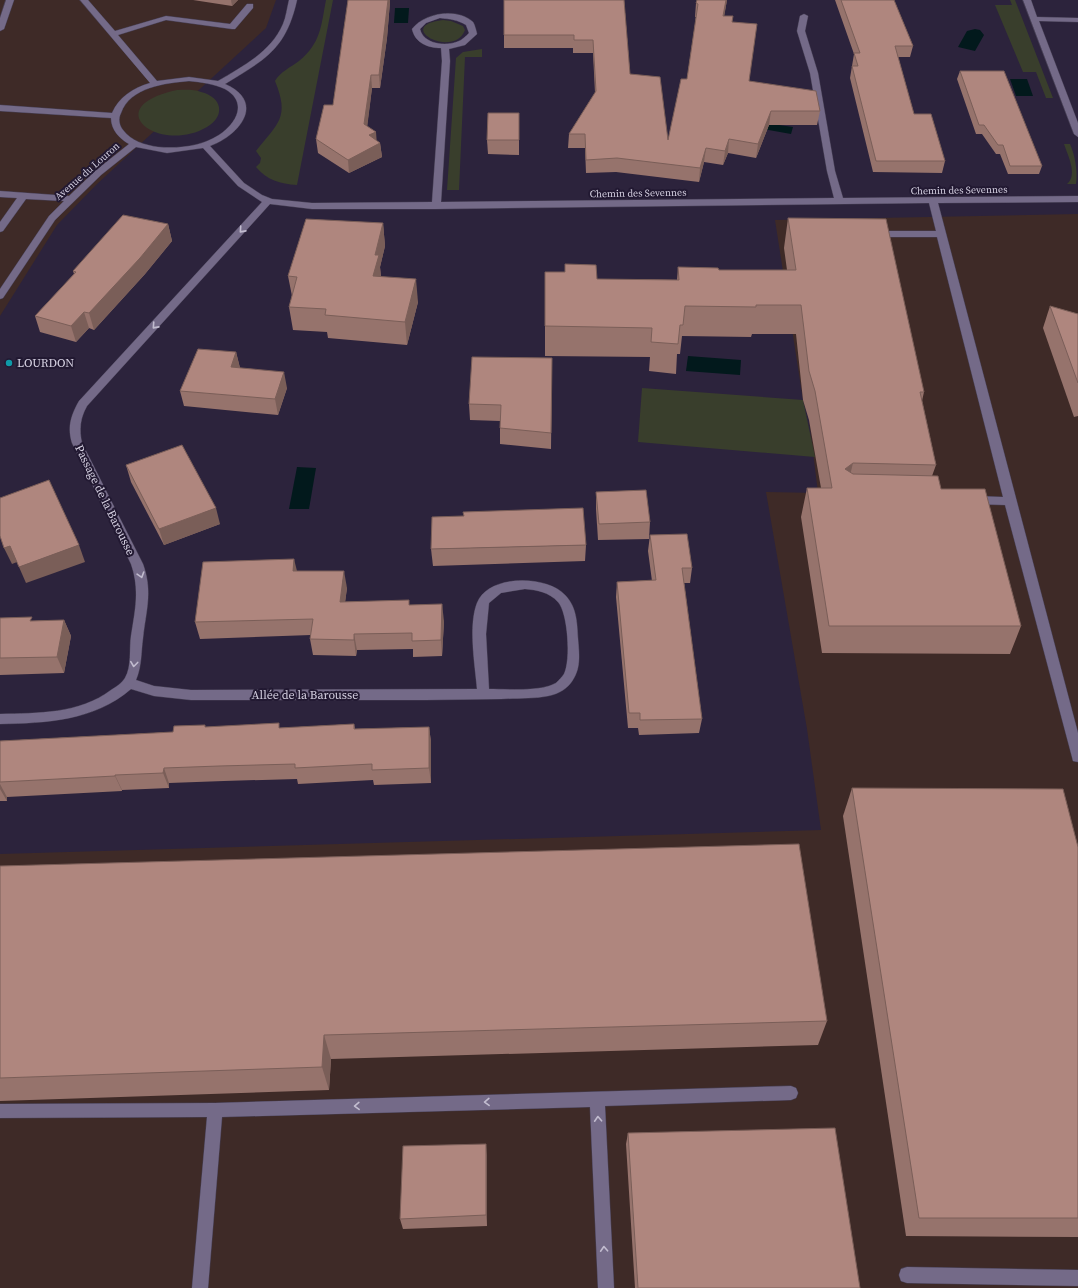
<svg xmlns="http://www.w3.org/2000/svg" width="1078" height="1288" font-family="'Source Serif 4',serif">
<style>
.industrial{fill:#3e2a27}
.green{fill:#393e2c}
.water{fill:#02191c}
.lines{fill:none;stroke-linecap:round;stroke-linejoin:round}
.minor-casing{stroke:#463f54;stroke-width:1}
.minor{fill:#746a88;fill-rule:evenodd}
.wall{fill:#96736c}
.shaded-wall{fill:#7a5e58}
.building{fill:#af867e;stroke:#7a5e58}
.oneway{stroke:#c2bccf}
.culture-dot{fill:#0f9aa8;stroke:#221932;stroke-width:1.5}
.labels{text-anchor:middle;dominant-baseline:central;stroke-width:4;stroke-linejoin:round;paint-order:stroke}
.far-street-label{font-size:10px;fill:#d5d0e1;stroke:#221932}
.poi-label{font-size:12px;fill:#d5d0e1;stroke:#221932;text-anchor:start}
.street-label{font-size:12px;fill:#d5d0e1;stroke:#221932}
</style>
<rect width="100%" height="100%" fill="#2c233c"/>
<g class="industrial">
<path d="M 0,0 L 276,0 L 266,28 L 97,184 L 57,225 L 0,316 Z"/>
<path d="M 1078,214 L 1078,1288 L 0,1288 L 0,854 L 821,830 L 807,729 L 766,492 L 818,493 L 809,420 L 803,400 L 775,220 Z"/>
</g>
<g class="green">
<path d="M 326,0 L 333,0 L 297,185 C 280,184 267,180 256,167 L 260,163 L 261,158 L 256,151 C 278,123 290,118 275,81 C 280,72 291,67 299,61 C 321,43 321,26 326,0 Z"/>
<path d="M 1010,0 L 1015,0 L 1053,98 L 1046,98 L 1036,72 L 1023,72 L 995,5 L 1012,5 Z"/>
<path d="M 443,20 L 451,21 L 463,26 L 465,30 C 454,60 392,26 443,20 Z"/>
<path d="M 482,49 L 482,57 L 465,57 L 459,190 L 447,190 L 456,58 L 463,52 Z"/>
<path d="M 177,90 C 185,90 193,89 201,92 C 222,97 226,116 207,127 C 159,155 97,107 177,90 Z"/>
<path d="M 1064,144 L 1070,144 C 1075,155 1078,172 1076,184 L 1067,184 C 1078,175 1068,156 1064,144 Z"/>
<path d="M 642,388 L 803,400 L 815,457 L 638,442 Z"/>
</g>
<g class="water">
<path d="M 395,8 L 409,8 L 408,23 L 394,23 Z"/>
<path d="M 975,29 L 980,30 L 984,35 L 975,51 L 958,47 L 967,31 Z"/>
<path d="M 1010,79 L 1027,79 L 1033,96 L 1016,96 Z"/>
<path d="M 765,123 L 793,127 L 791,134 L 763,129 Z"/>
<path d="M 688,356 L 741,360 L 740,375 L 686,371 Z"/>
<path d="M 297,467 L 316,468 L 309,509 L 289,509 Z"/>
</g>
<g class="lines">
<defs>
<g id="minor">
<path d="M 6,0 L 14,0 L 4,29 L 0,31 L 0,18 Z"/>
<path d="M 80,0 L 88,0 L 115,31 L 166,16 L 230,24 L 247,4 L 253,4 L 253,8 L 235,29 L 232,29 L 166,20 L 118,35 L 157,81 L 189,77 L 218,81 C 243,66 271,52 283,24 C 286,17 287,8 289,0 L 297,0 C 286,49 266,59 225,84 C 266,102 240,135 210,146 L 244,183 L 262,195 L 272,199 L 312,203 L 432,202 L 442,61 L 441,48 C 428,48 415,43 412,29 C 424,13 457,7 473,22 C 475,25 476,30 477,34 L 465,45 L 449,49 L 450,61 L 441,202 L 834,198 L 827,171 L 810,73 L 797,31 L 800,16 L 804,14 L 808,16 L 805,31 L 818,73 L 835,171 L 843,198 L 1078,196 L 1078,202 L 938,203 L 1078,733 L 1078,762 L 1073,761 L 1072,757 L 1005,505 L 973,504 L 967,500 L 973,496 L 1003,497 L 937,237 L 873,237 L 868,234 L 873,231 L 936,231 L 929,203 L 436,209 L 312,209 L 270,204 L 87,406 C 80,418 79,430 82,443 L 143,564 C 153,592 146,610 143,638 C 141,652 142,666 136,680 L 154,686 L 191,690 L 477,689 C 475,665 468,626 477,603 C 488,574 547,575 565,595 C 577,607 577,623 578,639 C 579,652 581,666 574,678 C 569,688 559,694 548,696 C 533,699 517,698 501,699 C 476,699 450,700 425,700 C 347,700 269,700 191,700 L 154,696 L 131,689 C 94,721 46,723 0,724 L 0,714 C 38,713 79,714 111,690 C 116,687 122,683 125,678 C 132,666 129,649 131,636 C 135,610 140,590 131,564 L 72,443 C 67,427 71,415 79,401 L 262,202 L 238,186 L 203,148 L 167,153 L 136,147 L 101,175 L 55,220 L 3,298 L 0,299 L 0,289 L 49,216 L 64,201 L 26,199 L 3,231 L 0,232 L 0,222 L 17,198 L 0,197 L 0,191 L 69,196 L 95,171 L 129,144 C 120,139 111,130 111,118 L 0,111 L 0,105 L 112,113 C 119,97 133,88 150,83 ZM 440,18 C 450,19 458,20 466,25 L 469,33 C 466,36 462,40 459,41 C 446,47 423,44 420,29 L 426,23 ZM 189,81 C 201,82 214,84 225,89 C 248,102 237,123 219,135 C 202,146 179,149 158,147 C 145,145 131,141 123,130 C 119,125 118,119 121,113 C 130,87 166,83 189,81 ZM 525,589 C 537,590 549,592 558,602 C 568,613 571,660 564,674 C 562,677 559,680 556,683 C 541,692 507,689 489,689 L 486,634 L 489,603 L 501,593 Z"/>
<path d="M 1023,0 L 1031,0 L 1037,17 L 1078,18 L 1078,22 L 1039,21 L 1078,123 L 1078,137 L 1074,134 Z"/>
<path d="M 791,1086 L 796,1088 L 798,1093 L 796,1098 L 791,1100 L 605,1106 L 614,1288 L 598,1288 L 590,1107 L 222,1117 L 208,1288 L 192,1288 L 207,1117 L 0,1118 L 0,1104 L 215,1103 Z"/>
<path d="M 907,1267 L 1078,1270 L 1078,1286 L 907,1283 L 901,1281 L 899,1275 L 901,1269 Z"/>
</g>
</defs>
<use href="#minor" class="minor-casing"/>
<use href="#minor" class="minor"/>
</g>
<g class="wall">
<path d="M 193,0 L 238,0 L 232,6 Z"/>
<path d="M 348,0 L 390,0 L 390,2 L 387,38 L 380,88 L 372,88 L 367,126 L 377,141 L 380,143 L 382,157 L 349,173 L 318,153 L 316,139 L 333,105 Z"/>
<path d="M 624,0 L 630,74 L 668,140 L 687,79 L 696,17 L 695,17 L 696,3 L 727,0 L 724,16 L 732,22 L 749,81 L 820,111 L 817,125 L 769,125 L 756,158 L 728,153 L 723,165 L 704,162 L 699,182 L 616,172 L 586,173 L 585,148 L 568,148 L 569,134 L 595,93 L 593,53 L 573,53 L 573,48 L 504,48 L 504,35 Z"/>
<path d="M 835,0 L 894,0 L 913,46 L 910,57 L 898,57 L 914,114 L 945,161 L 942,173 L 873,172 L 850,78 L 854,54 Z"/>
<path d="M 960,71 L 1042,166 L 1039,174 L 1008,174 L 1000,154 L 996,154 L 982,134 L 976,134 L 957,79 Z"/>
<path d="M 519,113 L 519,155 L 488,154 L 487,140 Z"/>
<path d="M 788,218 L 924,392 L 922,401 L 936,465 L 932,476 L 941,489 L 1021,626 L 1010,654 L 822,653 L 801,517 L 807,488 L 821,488 L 809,420 L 803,400 L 796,334 L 752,334 L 751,337 L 682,336 L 680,354 L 677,354 L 676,374 L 649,371 L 650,357 L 545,356 L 545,272 L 597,279 L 677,280 L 678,267 L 719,270 L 787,270 L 784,248 Z"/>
<path d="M 383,223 L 385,246 L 380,267 L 381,277 L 418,302 L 407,345 L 328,338 L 327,332 L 293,330 L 289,307 L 292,296 L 288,276 Z"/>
<path d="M 168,224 L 172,241 L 145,274 L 94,330 L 89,328 L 76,342 L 40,332 L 35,316 L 74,274 L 73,271 Z"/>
<path d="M 1050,306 L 1078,314 L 1078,416 L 1074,417 L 1043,328 Z"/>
<path d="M 236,352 L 240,368 L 287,388 L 278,415 L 184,406 L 180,391 Z"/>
<path d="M 552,358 L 551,449 L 500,444 L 500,421 L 470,420 L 469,404 Z"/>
<path d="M 126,465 L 220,524 L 164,545 L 131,482 Z"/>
<path d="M 596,492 L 650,522 L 649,539 L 598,540 L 596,509 Z"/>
<path d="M 650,535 L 692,568 L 690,583 L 684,583 L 702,719 L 699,733 L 639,735 L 638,728 L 628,728 L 616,597 L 617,582 L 652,581 L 648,551 Z"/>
<path d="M 586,545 L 585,561 L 433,566 L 431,549 Z"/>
<path d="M 297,571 L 347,588 L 345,602 L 410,605 L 444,621 L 442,656 L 413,657 L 413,649 L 357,650 L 356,656 L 313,655 L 310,639 L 311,635 L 200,639 L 195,622 Z"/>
<path d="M 0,618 L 33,621 L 64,620 L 71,636 L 64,673 L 0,675 Z"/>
<path d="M 354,724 L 355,729 L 429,727 L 431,742 L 431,783 L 374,785 L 373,780 L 298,784 L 297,779 L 224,781 L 169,783 L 169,788 L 122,790 L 122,791 L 7,797 L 7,801 L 0,801 L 0,741 L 173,732 L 205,725 L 205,727 L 280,728 Z"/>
<path d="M 852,788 L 1078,847 L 1078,1237 L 906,1236 L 843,816 Z"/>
<path d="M 0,866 L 827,1021 L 818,1045 L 331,1059 L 329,1090 L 0,1101 Z"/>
<path d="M 628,1133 L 860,1288 L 635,1288 L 626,1144 Z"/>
<path d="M 487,1155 L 487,1226 L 403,1229 L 400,1219 Z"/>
</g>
<g class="shaded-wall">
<path d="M 231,0 L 238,0 L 232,6 Z"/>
<path d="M 388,0 L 390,0 L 390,2 L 387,38 L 380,88 L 379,75 Z"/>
<path d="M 726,0 L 727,0 L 722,29 L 723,16 Z"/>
<path d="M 371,75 L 372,88 L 366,137 L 364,124 Z"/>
<path d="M 771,111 L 769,125 L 756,158 L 758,144 Z"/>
<path d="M 376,132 L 377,145 L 380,143 L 382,157 L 349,173 L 348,160 L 369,135 Z"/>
<path d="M 729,139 L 728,153 L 723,165 L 725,151 Z"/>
<path d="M 706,148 L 704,162 L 699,182 L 700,168 Z"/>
<path d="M 383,223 L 385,246 L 380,267 L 381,278 L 373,276 L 375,255 Z"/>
<path d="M 168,224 L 172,241 L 145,274 L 94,330 L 89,313 Z"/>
<path d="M 416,279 L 418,302 L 407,345 L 405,322 Z"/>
<path d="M 84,312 L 89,328 L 76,342 L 71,326 Z"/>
<path d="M 236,352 L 240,368 L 231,367 Z"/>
<path d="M 284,372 L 287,388 L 278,415 L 275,399 Z"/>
<path d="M 853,463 L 846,492 L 845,469 Z"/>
<path d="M 216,508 L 220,524 L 164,545 L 159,529 Z"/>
<path d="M 79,545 L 85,562 L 26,583 L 19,567 Z"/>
<path d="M 10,546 L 17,562 L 12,564 L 4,548 Z"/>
<path d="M 294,559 L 298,575 L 293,571 Z"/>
<path d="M 344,571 L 347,588 L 343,618 L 340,602 Z"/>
<path d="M 442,604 L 444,621 L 442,656 L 441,640 Z"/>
<path d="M 64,620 L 71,636 L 64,673 L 57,657 Z"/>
<path d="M 354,634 L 357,650 L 356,656 L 354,640 Z"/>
<path d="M 429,727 L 431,742 L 431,783 L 429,768 Z"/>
<path d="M 164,768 L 169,783 L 169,788 L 163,773 Z"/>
<path d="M 115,775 L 122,790 L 122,791 L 115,776 Z"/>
<path d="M 0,784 L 7,797 L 7,801 L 0,789 Z"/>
<path d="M 324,1035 L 331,1059 L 329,1090 L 322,1067 Z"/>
<path d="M 486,1144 L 487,1155 L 487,1226 L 486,1215 Z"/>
</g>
<g class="building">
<path d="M 348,0 L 388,0 L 379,75 L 371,75 L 364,124 L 376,132 L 369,135 L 380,143 L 348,160 L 316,139 L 324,105 L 333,105 Z"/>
<path d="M 504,0 L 624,0 L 630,74 L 660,77 L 668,140 L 681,79 L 687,79 L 698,4 L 696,3 L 697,0 L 726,0 L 723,16 L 733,16 L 732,22 L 757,24 L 749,81 L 816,91 L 820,111 L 771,111 L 758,144 L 729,139 L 725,151 L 706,148 L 700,168 L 617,158 L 586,160 L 585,134 L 569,134 L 596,91 L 593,40 L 574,40 L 574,35 L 504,35 Z"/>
<path d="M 841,0 L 894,0 L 913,46 L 895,46 L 914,114 L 931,114 L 945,161 L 876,161 L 852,66 L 858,66 L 854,53 L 860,53 Z"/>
<path d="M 960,71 L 1004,71 L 1042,166 L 1010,166 L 1003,145 L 998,145 L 984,125 L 979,125 Z"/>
<path d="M 488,113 L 519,113 L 519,140 L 487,140 Z"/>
<path d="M 123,215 L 168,224 L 140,258 L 89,313 L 84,312 L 71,326 L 35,316 L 76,272 L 73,271 Z"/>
<path d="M 788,218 L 886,219 L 924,392 L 920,392 L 936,465 L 853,463 L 845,469 L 853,474 L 938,476 L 941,489 L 985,489 L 1021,626 L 829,626 L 807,488 L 832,488 L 815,391 L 809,371 L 801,305 L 756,305 L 756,307 L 685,306 L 683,325 L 680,325 L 678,344 L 651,342 L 652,328 L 545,326 L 545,272 L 565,272 L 565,264 L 596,265 L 597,279 L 679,280 L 678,267 L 718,268 L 719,270 L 796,270 Z"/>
<path d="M 306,219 L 383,223 L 375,255 L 379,255 L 373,276 L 416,279 L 405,322 L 325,315 L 326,309 L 289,307 L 297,277 L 288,276 Z"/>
<path d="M 1050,306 L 1078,314 L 1078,383 Z"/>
<path d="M 198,349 L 236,352 L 231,367 L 284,372 L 275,399 L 180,391 Z"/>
<path d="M 472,357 L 552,358 L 551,433 L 500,428 L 501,405 L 469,404 Z"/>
<path d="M 182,445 L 216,508 L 159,529 L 126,465 Z"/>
<path d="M 49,480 L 79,545 L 19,567 L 10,546 L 4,548 L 0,536 L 0,498 Z"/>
<path d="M 646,490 L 650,522 L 599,524 L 596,492 Z"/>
<path d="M 583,508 L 586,545 L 431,549 L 432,517 L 464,516 L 463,512 Z"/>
<path d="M 687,534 L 692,568 L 682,568 L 702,719 L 640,720 L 640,713 L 629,713 L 617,582 L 656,580 L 650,535 Z"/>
<path d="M 294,559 L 293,571 L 344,571 L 340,602 L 409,600 L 409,605 L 442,604 L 441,640 L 412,641 L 412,633 L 354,634 L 354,640 L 310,639 L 313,619 L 195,622 L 203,562 Z"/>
<path d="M 32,617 L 30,621 L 64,620 L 57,657 L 0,658 L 0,618 Z"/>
<path d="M 279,723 L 279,728 L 354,724 L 354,729 L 429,727 L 429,768 L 372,770 L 372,764 L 295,768 L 295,764 L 219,766 L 164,768 L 163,773 L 115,775 L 115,776 L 0,782 L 0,741 L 173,732 L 174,726 L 205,725 L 205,727 Z"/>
<path d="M 852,788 L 1063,789 L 1078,847 L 1078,1218 L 919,1218 Z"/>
<path d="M 799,844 L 827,1021 L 324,1035 L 322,1067 L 0,1078 L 0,866 Z"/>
<path d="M 835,1128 L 860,1288 L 638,1288 L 628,1133 Z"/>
<path d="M 486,1144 L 486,1215 L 400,1219 L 403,1146 Z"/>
</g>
<defs><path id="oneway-chevron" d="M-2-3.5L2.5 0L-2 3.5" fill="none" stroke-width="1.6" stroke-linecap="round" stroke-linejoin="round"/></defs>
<g class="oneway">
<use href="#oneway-chevron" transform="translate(242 230) rotate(132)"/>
<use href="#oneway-chevron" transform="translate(155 326) rotate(132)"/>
<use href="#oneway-chevron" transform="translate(141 575) rotate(73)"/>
<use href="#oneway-chevron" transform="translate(134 664) rotate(97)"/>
<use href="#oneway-chevron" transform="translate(487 1102) rotate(178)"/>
<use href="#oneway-chevron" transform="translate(357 1106) rotate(178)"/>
<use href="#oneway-chevron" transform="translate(598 1119) rotate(-93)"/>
<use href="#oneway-chevron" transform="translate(604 1249) rotate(-93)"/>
</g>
<circle class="culture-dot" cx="9" cy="363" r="4"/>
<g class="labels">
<g class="far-street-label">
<text transform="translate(87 171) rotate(-41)">Avenue du Louron</text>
<text transform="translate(959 190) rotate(-1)">Chemin des Sevennes</text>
<text transform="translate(638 193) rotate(-1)">Chemin des Sevennes</text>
</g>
<g class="poi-label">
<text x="17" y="363">LOURDON</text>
</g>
<g class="street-label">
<text transform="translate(105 500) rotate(64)">Passage de la Barousse</text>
<text x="305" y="695">Allée de la Barousse</text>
</g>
</g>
</svg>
